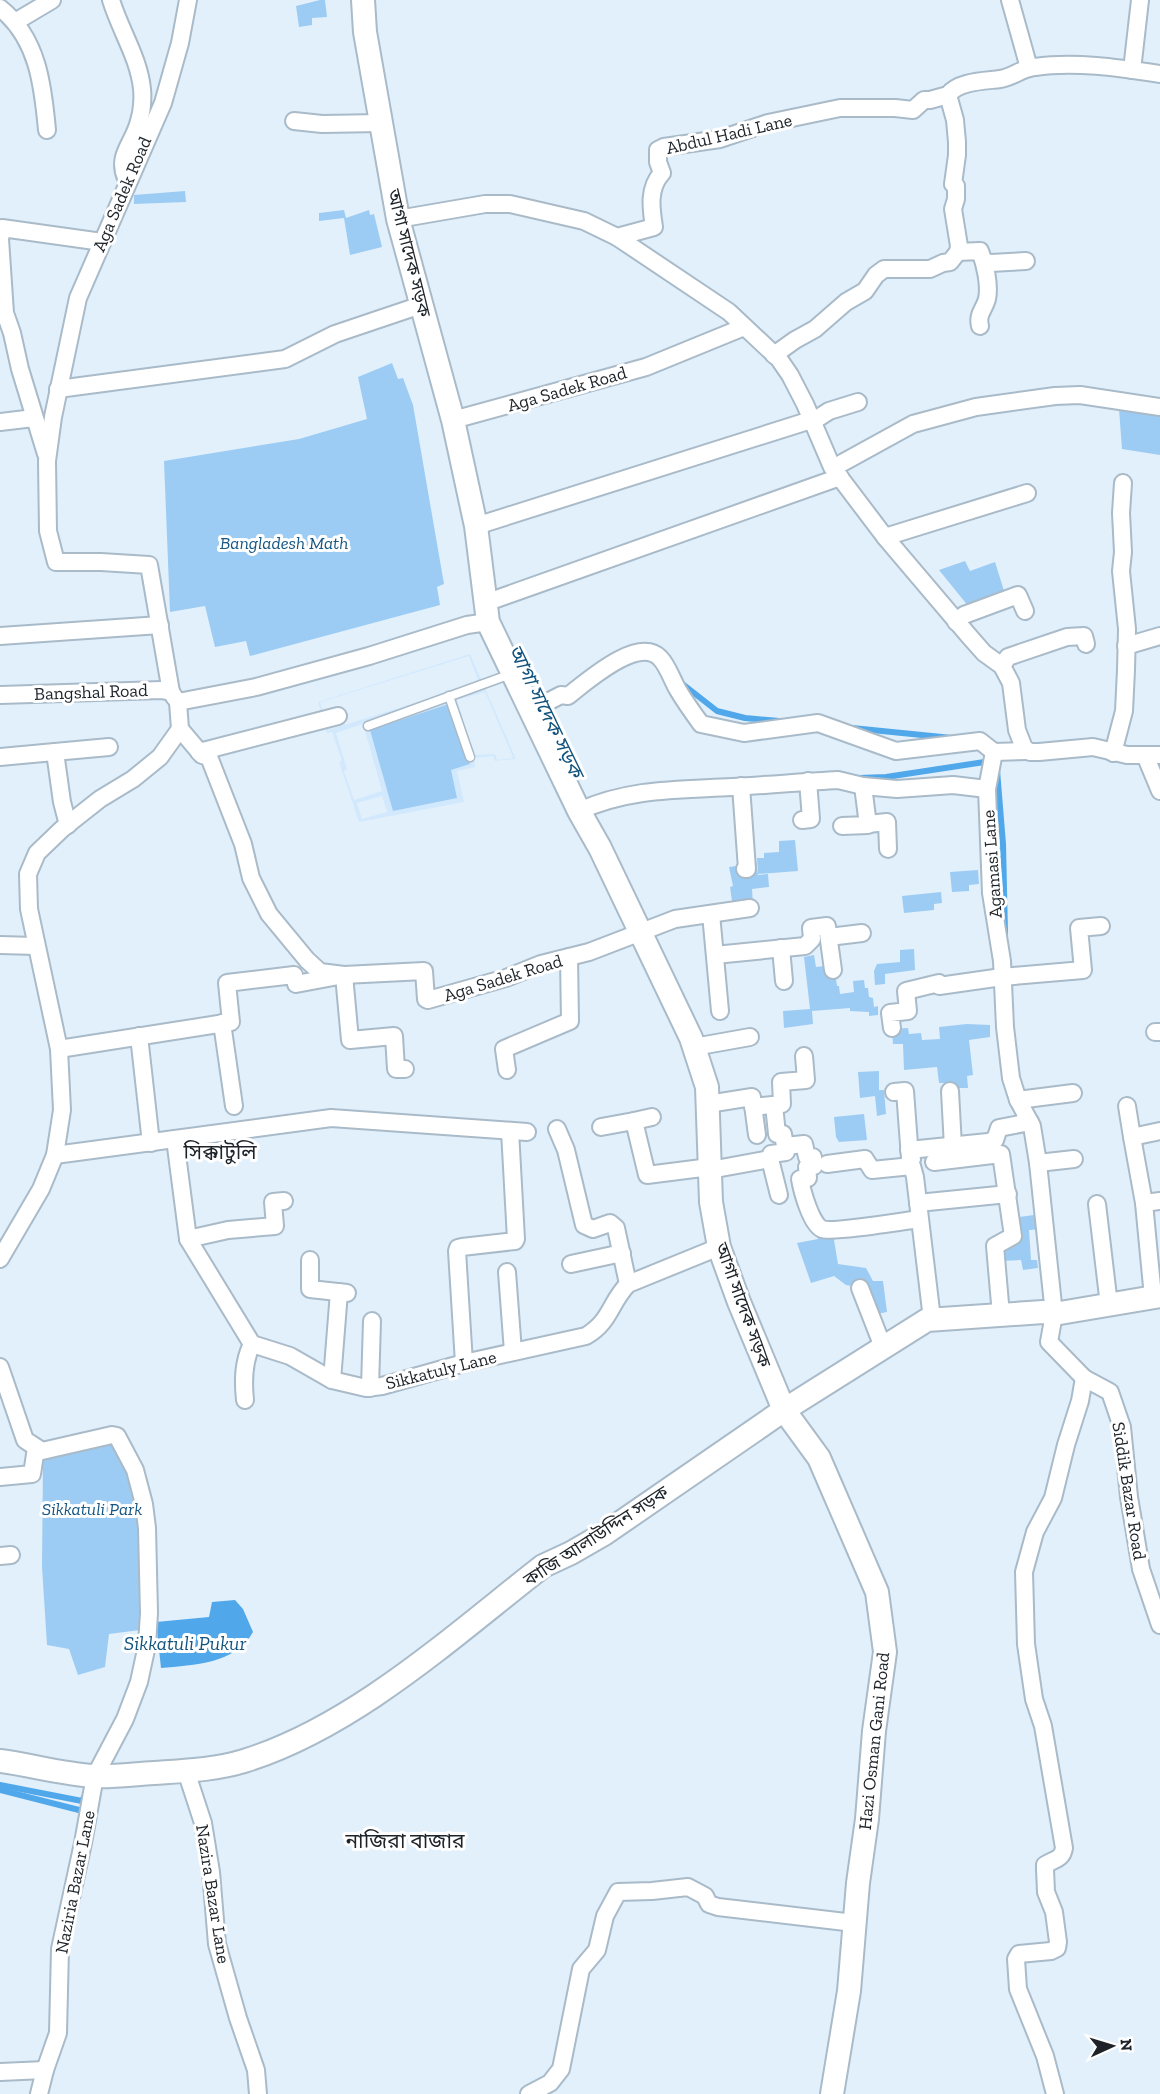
<svg xmlns="http://www.w3.org/2000/svg" width="1160" height="2094" font-family="'Zilla Slab','Noto Sans Bengali',serif">
<style>
.built{fill:#d2e9fd;fill-rule:evenodd}
.green{fill:#9cccf3}
.water{fill:#50a8ea}
.lines{fill:none;stroke-linecap:round;stroke-linejoin:round}
.stream{stroke:#50a8ea;stroke-width:6}
.lane-casing{stroke:#a9bac8;stroke-width:11}
.street-casing{stroke:#a9bac8;stroke-width:20}
.secondary-casing{stroke:#a9bac8;stroke-width:26}
.lane{stroke:#fff;stroke-width:8}
.street{stroke:#fff;stroke-width:16}
.secondary{stroke:#fff;stroke-width:22}
.labels{text-anchor:middle;dominant-baseline:central;stroke-width:6;stroke-linejoin:round;paint-order:stroke}
.street-label{font-size:18px;fill:#1d2328;stroke:#fff}
.park-label{font-size:18px;font-style:italic;fill:#165682;stroke:#fff}
.water-label{font-size:20px;font-style:italic;fill:#13547f;stroke:#fff}
.quarter-label{font-size:21px;fill:#1d2328;stroke:#fff}
</style>
<rect width="100%" height="100%" fill="#e2f0fc"/>
<path class="built" d="M 470,654 L 516,759 L 495,761 L 493,756 L 474,758 L 475,767 L 457,771 L 464,802 L 359,822 L 339,762 L 342,761 L 332,732 L 327,733 L 318,702 ZM 469,656 L 479,683 L 328,730 L 320,702 ZM 485,692 L 513,757 L 513,758 L 497,760 L 495,754 L 474,755 L 457,700 ZM 449,704 L 470,764 L 451,770 ZM 363,724 L 382,791 L 354,800 L 344,771 L 347,769 L 336,733 ZM 382,796 L 387,812 L 362,819 L 357,803 Z"/>
<g class="green">
<path d="M 320,0 L 325,0 L 327,17 L 312,18 L 312,25 L 299,27 L 296,6 Z"/>
<path d="M 185,191 L 186,202 L 134,204 L 134,195 Z"/>
<path d="M 344,210 L 346,218 L 369,210 L 370,215 L 374,214 L 382,247 L 350,255 L 344,218 L 319,221 L 319,213 Z"/>
<path d="M 392,363 L 398,379 L 403,378 L 413,405 L 444,584 L 437,587 L 440,605 L 250,656 L 246,641 L 215,647 L 205,606 L 170,612 L 164,461 L 299,439 L 367,419 L 358,377 Z"/>
<path d="M 1119,409 L 1160,415 L 1160,455 L 1122,449 Z"/>
<path d="M 965,561 L 970,571 L 995,562 L 1005,594 L 969,607 L 939,570 Z"/>
<path d="M 449,704 L 470,764 L 451,770 L 457,798 L 393,811 L 370,730 Z"/>
<path d="M 795,840 L 798,871 L 758,874 L 757,858 L 764,858 L 764,853 L 779,852 L 779,841 Z"/>
<path d="M 755,853 L 758,875 L 768,874 L 769,887 L 752,889 L 753,905 L 733,908 L 730,887 L 733,886 L 729,867 L 743,865 L 748,854 Z"/>
<path d="M 978,870 L 979,884 L 969,885 L 969,891 L 952,892 L 950,872 Z"/>
<path d="M 941,892 L 942,903 L 934,904 L 934,910 L 904,913 L 902,896 Z"/>
<path d="M 914,949 L 915,970 L 885,974 L 885,984 L 875,985 L 874,971 L 877,964 L 900,962 L 900,950 Z"/>
<path d="M 814,955 L 816,967 L 834,965 L 837,986 L 839,986 L 840,994 L 854,992 L 853,981 L 864,980 L 865,988 L 868,988 L 869,997 L 873,998 L 874,1007 L 878,1006 L 878,1015 L 869,1016 L 869,1012 L 850,1011 L 850,1008 L 812,1011 L 813,1024 L 784,1028 L 783,1011 L 810,1009 L 804,957 Z"/>
<path d="M 967,1024 L 990,1025 L 990,1037 L 969,1040 L 973,1075 L 967,1076 L 968,1088 L 949,1088 L 949,1083 L 939,1083 L 937,1067 L 904,1070 L 903,1044 L 893,1044 L 892,1029 L 908,1028 L 909,1034 L 921,1033 L 922,1040 L 940,1039 L 939,1027 Z"/>
<path d="M 879,1071 L 879,1090 L 884,1090 L 886,1114 L 877,1116 L 875,1096 L 860,1098 L 858,1072 Z"/>
<path d="M 864,1114 L 867,1140 L 839,1142 L 836,1137 L 834,1117 Z"/>
<path d="M 1041,1214 L 1043,1229 L 1029,1230 L 1031,1260 L 1037,1260 L 1038,1268 L 1023,1270 L 1021,1260 L 999,1261 L 998,1248 L 1012,1218 Z"/>
<path d="M 817,1228 L 833,1234 L 838,1264 L 866,1268 L 873,1281 L 883,1281 L 887,1312 L 871,1315 L 862,1288 L 846,1285 L 834,1276 L 811,1283 L 797,1243 L 818,1239 Z"/>
<path d="M 113,1443 L 144,1506 L 138,1529 L 141,1577 L 140,1630 L 109,1634 L 105,1667 L 78,1675 L 69,1649 L 47,1645 L 42,1567 L 43,1459 Z"/>
</g>
<path class="water" d="M 235,1600 L 243,1609 L 253,1632 C 235,1664 194,1665 161,1668 L 156,1622 L 209,1617 L 212,1602 Z"/>
<g class="lines">
<g class="stream">
<path d="M 680,682 L 717,711 L 745,718 L 779,721"/>
<path d="M 852,728 L 952,738"/>
<path d="M 997,770 L 1003,844 L 1005,933"/>
<path d="M 859,778 L 886,777 L 991,761"/>
<path d="M 0,1785 L 82,1801 L 86,1793"/>
<path d="M 0,1790 L 79,1810"/>
</g>
<defs>
<g id="lane">
<path d="M 449,696 L 470,757"/>
<path d="M 368,726 L 511,674"/>
</g>
<g id="street">
<path d="M 111,0 C 120,30 139,58 142,89 C 143,98 142,112 139,121 C 134,143 116,155 126,178"/>
<path d="M 1010,0 L 1029,68"/>
<path d="M 0,8 C 38,38 43,86 47,130"/>
<path d="M 15,22 L 52,0"/>
<path d="M 1132,70 L 1140,0"/>
<path d="M 294,121 L 322,124 L 382,123"/>
<path d="M 398,219 L 485,204 L 510,204 L 584,221 L 617,237 L 729,312 L 779,359 L 790,375 L 805,404 L 832,467 L 885,537 L 969,636 L 984,653 L 1002,666 L 1011,683 L 1017,730 L 1024,748 L 1030,752 L 1039,752 L 1093,747 L 1127,755 L 1160,755"/>
<path d="M 617,237 L 654,227 C 651,208 648,188 662,173 L 658,162 L 658,150 L 664,147 L 720,139 L 768,123 L 840,108 L 895,108 L 913,110 L 924,100 L 930,100 L 948,95 C 958,81 985,81 1000,79 C 1014,77 1021,68 1035,67 C 1075,61 1120,68 1160,74"/>
<path d="M 958,252 L 980,251 C 985,264 990,285 987,299 C 984,310 977,314 980,326"/>
<path d="M 984,262 L 991,263 L 1026,261"/>
<path d="M 774,355 L 795,340 L 815,329 L 846,302 L 865,291 L 876,275 L 884,269 L 930,269 L 943,263 L 950,262 L 958,252 L 959,246 L 953,209 L 956,199 L 956,186 L 953,184 L 957,155 L 957,142 L 955,120 L 948,95"/>
<path d="M 58,389 L 285,359 L 335,334 L 421,305"/>
<path d="M 453,420 L 646,367 L 744,327"/>
<path d="M 0,422 L 34,418"/>
<path d="M 812,422 L 829,411 L 858,402"/>
<path d="M 46,454 L 20,369 L 12,333 L 5,313 L 0,239 L 2,228 L 102,242"/>
<path d="M 833,468 L 913,424 L 976,407 L 1055,396 L 1080,395 L 1160,407"/>
<path d="M 476,526 L 811,420"/>
<path d="M 885,537 L 1027,493"/>
<path d="M 485,603 L 840,477"/>
<path d="M 956,622 L 964,615 L 1018,595 L 1025,611"/>
<path d="M 0,636 L 160,625"/>
<path d="M 1126,646 L 1160,636"/>
<path d="M 1002,666 L 1008,657 L 1067,637 L 1084,636 L 1086,644"/>
<path d="M 171,692 L 149,565 L 101,562 L 56,562 L 48,531 L 47,461 L 53,417 L 78,298 L 163,103 L 180,43 L 188,0"/>
<path d="M 0,695 L 162,690 L 171,692 L 175,698"/>
<path d="M 178,702 L 180,729 L 202,755 L 209,757 L 243,844 L 251,878 L 269,914 L 307,960 L 320,972 L 344,975 L 424,971 L 426,999 L 428,1000 L 506,978 L 541,964 L 589,952 L 675,919 L 750,908"/>
<path d="M 178,702 L 256,687 L 369,656 L 467,625 L 488,622"/>
<path d="M 530,711 L 561,695 L 568,696 C 585,683 638,635 660,658 C 668,666 672,680 678,690 C 685,702 693,713 701,724 L 744,733 L 818,723 L 896,751 L 980,741 L 994,752 L 1027,751"/>
<path d="M 55,752 L 62,802 L 68,825"/>
<path d="M 199,752 L 338,716"/>
<path d="M 994,752 L 987,789 L 991,893 L 1002,961 L 1005,1027 L 1011,1078 L 1018,1100 L 1032,1126 L 1038,1163 L 1054,1314 L 1049,1342 L 1084,1378 L 1110,1392 L 1122,1427 L 1129,1497 L 1141,1569 L 1160,1625"/>
<path d="M 1113,753 L 1124,711 L 1126,670 L 1127,629 L 1121,571 L 1123,552 L 1121,513 L 1123,483"/>
<path d="M 1145,755 L 1160,791"/>
<path d="M 0,757 L 109,747"/>
<path d="M 741,786 L 747,869 L 745,869"/>
<path d="M 579,811 C 630,788 678,790 732,787 C 768,785 803,782 838,780 L 863,786 L 897,789 L 953,785 L 987,789"/>
<path d="M 802,820 L 811,819 L 808,781"/>
<path d="M 868,824 L 887,822 L 888,849"/>
<path d="M 842,826 L 868,825 L 863,786"/>
<path d="M 711,914 L 720,1011"/>
<path d="M 829,937 L 862,933"/>
<path d="M 0,945 L 36,946"/>
<path d="M 781,948 L 784,981"/>
<path d="M 715,955 L 805,946 L 812,939 L 811,928 L 827,926 L 833,970"/>
<path d="M 222,1023 L 234,1106"/>
<path d="M 892,1028 L 890,1013 L 908,1011 L 906,991 L 939,983 L 939,986 L 1002,977 L 1083,970 L 1079,928 L 1101,926"/>
<path d="M 1155,1032 L 1160,1032"/>
<path d="M 139,1036 L 151,1143"/>
<path d="M 694,1047 L 750,1037"/>
<path d="M 59,1049 L 231,1022 L 227,983 L 294,975 L 296,984 L 344,975 L 350,1040 L 394,1036 L 396,1069 L 405,1069"/>
<path d="M 507,1070 L 504,1049 L 570,1021 L 569,957"/>
<path d="M 950,1091 L 953,1147"/>
<path d="M 894,1092 L 905,1091 L 910,1158 L 912,1159"/>
<path d="M 1018,1100 L 1073,1093"/>
<path d="M 708,1104 L 752,1097 L 757,1135"/>
<path d="M 774,1105 L 777,1134 L 783,1134 L 786,1152 L 771,1154 L 771,1163 L 779,1195"/>
<path d="M 1127,1106 L 1132,1137"/>
<path d="M 753,1107 L 782,1104 L 781,1082 L 806,1080 L 804,1056"/>
<path d="M 652,1117 L 634,1121 L 647,1175 L 710,1167"/>
<path d="M 601,1127 L 634,1121"/>
<path d="M 557,1129 L 566,1150 L 584,1225 L 593,1229 L 610,1223 L 616,1228 L 628,1284"/>
<path d="M 175,1139 L 188,1239 L 252,1344 L 290,1356 L 332,1380 L 366,1388 L 382,1386 L 464,1363 L 586,1336 C 611,1321 609,1304 628,1284 L 719,1247"/>
<path d="M 785,1146 L 804,1144 L 807,1157 L 813,1157 L 814,1166 L 807,1167 L 808,1178 L 800,1179 C 802,1191 811,1224 822,1229 C 832,1233 904,1221 919,1219"/>
<path d="M 909,1150 L 988,1142 L 995,1140 L 999,1128 L 1030,1122"/>
<path d="M 55,1155 L 331,1118 L 527,1132"/>
<path d="M 934,1162 L 1001,1154 L 1013,1236 L 995,1246 L 1001,1315"/>
<path d="M 1038,1163 L 1074,1159"/>
<path d="M 827,1164 L 865,1159 L 872,1170 L 912,1166 L 915,1177 L 932,1319"/>
<path d="M 710,1170 L 770,1159"/>
<path d="M 918,1203 L 1008,1194"/>
<path d="M 1144,1203 L 1160,1201"/>
<path d="M 1097,1204 L 1109,1305"/>
<path d="M 188,1239 L 228,1230 L 275,1226 L 273,1202 L 284,1201"/>
<path d="M 0,1259 L 41,1189 L 55,1155 L 62,1110 L 59,1049 L 29,909 L 28,874 L 37,853 L 62,829 L 100,799 L 133,779 L 160,757 L 180,729"/>
<path d="M 310,1260 L 310,1289 L 347,1293"/>
<path d="M 571,1264 L 622,1253"/>
<path d="M 507,1272 L 513,1352"/>
<path d="M 860,1288 L 883,1347"/>
<path d="M 1153,1297 L 1144,1203 L 1132,1137 L 1160,1131"/>
<path d="M 464,1363 L 457,1251 L 458,1248 L 462,1247 L 515,1241 L 516,1239 L 510,1131"/>
<path d="M 0,1367 L 25,1440 L 42,1451 L 112,1435 L 117,1436 L 135,1470 L 144,1504 L 147,1528 L 149,1613 L 147,1645 L 139,1682 L 125,1719 L 95,1776 L 83,1843 L 60,1949 L 58,2033 L 45,2070 L 39,2094"/>
<path d="M 332,1380 L 339,1292"/>
<path d="M 370,1388 L 372,1321"/>
<path d="M 245,1400 C 243,1381 243,1362 252,1344"/>
<path d="M 0,1477 L 32,1474 L 36,1448"/>
<path d="M 0,1556 L 11,1555"/>
<path d="M 186,1771 L 203,1823 L 211,1872 L 217,1944 L 238,2018 L 256,2070 L 258,2094"/>
<path d="M 0,2072 L 45,2070"/>
<path d="M 529,2094 L 550,2083 L 561,2069 L 581,1969 L 597,1950 L 605,1916 L 618,1892 L 652,1891 L 688,1887 L 705,1896 L 709,1904 L 718,1907 L 854,1923"/>
<path d="M 1055,2094 L 1045,2056 L 1018,1989 L 1016,1959 L 1019,1954 L 1051,1951 L 1057,1948 L 1058,1942 L 1054,1912 L 1046,1892 L 1045,1869 L 1045,1865 C 1054,1859 1062,1860 1064,1848 L 1043,1726 L 1034,1699 L 1026,1644 L 1024,1572 L 1035,1532 L 1053,1498 L 1066,1445 L 1080,1401 L 1084,1378"/>
</g>
<g id="secondary">
<path d="M 363,0 L 365,32 L 398,219 L 453,420 L 476,526 L 488,622 L 579,811 L 600,848 L 691,1038 L 707,1087 L 711,1202 L 719,1247 L 739,1302 L 784,1410 L 819,1458 L 877,1592 L 885,1652 L 874,1731 L 867,1819 L 858,1883 L 849,1991 L 832,2094"/>
<path d="M 0,1761 C 31,1765 63,1774 94,1776 C 114,1777 134,1774 154,1773 C 183,1771 215,1770 244,1761 C 354,1727 453,1636 543,1566 L 571,1553 L 604,1534 L 784,1410 L 927,1320 L 1043,1312 L 1054,1314 L 1160,1296"/>
</g>
</defs>
<use href="#lane" class="lane-casing"/>
<use href="#street" class="street-casing"/>
<use href="#secondary" class="secondary-casing"/>
<use href="#lane" class="lane"/>
<use href="#street" class="street"/>
<use href="#secondary" class="secondary"/>
</g>
<g class="labels">
<g class="street-label">
<text transform="translate(729 134) rotate(-13)">Abdul Hadi Lane</text>
<text transform="translate(122 194) rotate(-67)">Aga Sadek Road</text>
<text transform="translate(409 253) rotate(76)">আগা সাদেক সড়ক</text>
<text transform="translate(567 389) rotate(-16)">Aga Sadek Road</text>
<text transform="translate(91 692) rotate(-2)">Bangshal Road</text>
<text transform="translate(992 864) rotate(-94)">Agamasi Lane</text>
<text transform="translate(503 978) rotate(-17)">Aga Sadek Road</text>
<text transform="translate(743 1305) rotate(70)">আগা সাদেক সড়ক</text>
<text transform="translate(441 1370) rotate(-14)">Sikkatuly Lane</text>
<text transform="translate(1129 1491) rotate(81)">Siddik Bazar Road</text>
<text transform="translate(596 1536) rotate(-33)">কাজি আলাউদ্দিন সড়ক</text>
<text transform="translate(874 1741) rotate(-84)">Hazi Osman Gani Road</text>
<text transform="translate(75 1882) rotate(-79)">Naziria Bazar Lane</text>
<text transform="translate(213 1894) rotate(81)">Nazira Bazar Lane</text>
</g>
<g class="park-label">
<text x="284" y="543">Bangladesh Math</text>
<text x="92" y="1509">Sikkatuli Park</text>
</g>
<g class="water-label">
<text transform="translate(546 711) rotate(64)">আগা সাদেক সড়ক</text>
<text x="185" y="1643">Sikkatuli Pukur</text>
</g>
<g class="quarter-label">
<text x="220" y="1151">সিক্কাটুলি</text>
<text x="405" y="1840">নাজিরা বাজার</text>
</g>
</g>
<g transform="translate(1112 2046) rotate(86)" stroke="#ffffff" stroke-width="4.5" paint-order="stroke">
<path d="M0-4.5L10 22L0 15L-10 22Z" fill="#1d2328"/>
<text y="-9" font-size="16" font-weight="bold" text-anchor="middle" fill="#1d2328">N</text>
</g>
</svg>
